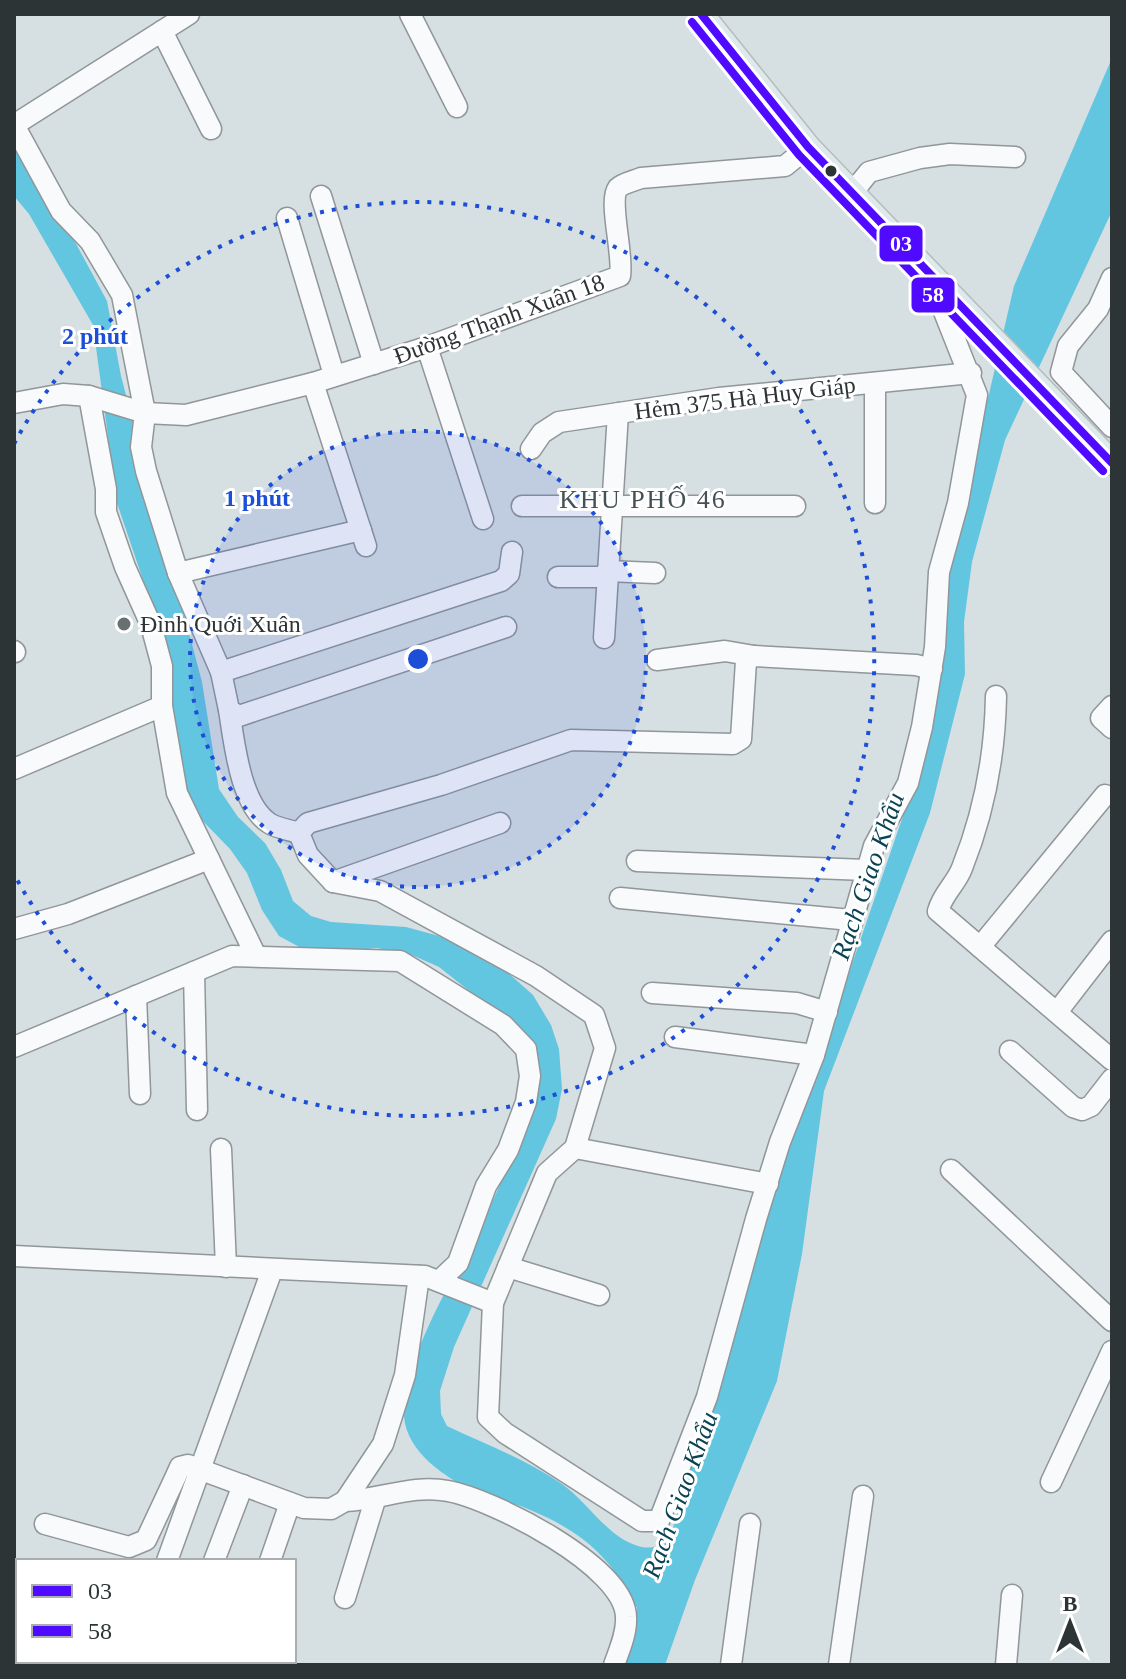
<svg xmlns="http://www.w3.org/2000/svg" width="1126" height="1679" font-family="'Times New Roman',serif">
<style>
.water{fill:#63c6e1}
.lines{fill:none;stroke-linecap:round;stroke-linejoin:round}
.minor-casing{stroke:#909699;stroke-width:23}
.major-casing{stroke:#b7bcbd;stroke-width:27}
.minor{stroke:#f9fafb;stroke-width:20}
.major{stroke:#dee9ec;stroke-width:24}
.bus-1-casing{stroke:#fff;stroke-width:14}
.bus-2-casing{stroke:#fff;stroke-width:14}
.bus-1{stroke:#4f0aff;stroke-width:8}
.bus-2{stroke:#4f0aff;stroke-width:8}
.ring{fill:none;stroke:#1d4ed8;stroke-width:4;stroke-dasharray:4 8}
.bus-dot{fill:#2d3436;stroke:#fff;stroke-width:3}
.poi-dot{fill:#687072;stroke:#fff;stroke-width:3}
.labels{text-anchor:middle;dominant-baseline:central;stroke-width:6;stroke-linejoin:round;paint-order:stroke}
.street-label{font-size:24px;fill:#2d3436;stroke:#fff}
.poi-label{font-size:24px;fill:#2d3436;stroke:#fff;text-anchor:start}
.neighbourhood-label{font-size:26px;letter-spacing:2px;fill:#445257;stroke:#fff}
.water-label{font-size:26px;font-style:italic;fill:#0a4454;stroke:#fff}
.centre{fill:#1d4ed8;stroke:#fff;stroke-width:4}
.ring-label{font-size:24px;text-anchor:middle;font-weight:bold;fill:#1d4ed8;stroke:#fff;stroke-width:6;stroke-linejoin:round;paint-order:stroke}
.line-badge{stroke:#fff;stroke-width:3}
.badge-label{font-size:22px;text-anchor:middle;font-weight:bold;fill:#fff}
</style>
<rect width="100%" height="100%" fill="#d6dfe2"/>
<path class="water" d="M 1112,58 L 1112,211 L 1005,440 L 972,562 L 964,622 L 965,674 L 930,813 L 824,1091 L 802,1254 L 777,1381 L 695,1580 L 665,1665 L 625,1665 L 637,1608 C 610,1556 583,1532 528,1509 C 511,1502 493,1499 476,1492 C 447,1479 406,1452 404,1416 C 401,1358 463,1263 489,1209 C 509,1167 523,1122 533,1077 L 477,997 L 439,967 L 412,955 L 377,948 L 326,953 L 305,950 L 279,936 L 262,910 L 247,873 L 230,849 L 198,816 L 184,794 L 166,648 L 117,503 L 93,325 L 29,214 L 14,196 L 14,129 L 107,301 L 121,376 L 202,682 L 219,789 L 238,817 L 265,843 L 281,870 L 293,901 L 311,916 L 331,922 L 406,927 L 454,940 L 496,962 L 533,995 L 551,1025 L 559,1049 L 562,1089 L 556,1119 L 454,1347 L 440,1391 L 441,1414 L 447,1426 C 487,1445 526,1459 562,1484 C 588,1502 607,1537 638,1546 C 652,1550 663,1546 671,1535 L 781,1142 L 829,1031 L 924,755 L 938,598 L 968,459 L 989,394 L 1014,286 Z"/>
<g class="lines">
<defs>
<g id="minor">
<path d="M 410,14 L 457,107"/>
<path d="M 162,31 L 211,129"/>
<path d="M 14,125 L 61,211 L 90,241 L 122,295 L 145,413 L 141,447 L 146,471 L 178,573 L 221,672 L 229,710 L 239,716 L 506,627"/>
<path d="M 14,125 L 189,14"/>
<path d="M 852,193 L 869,172 L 920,158 L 950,154 L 1015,157"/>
<path d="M 321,196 L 374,364"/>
<path d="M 287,218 L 334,375"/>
<path d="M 1112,278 L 1098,309 L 1068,346 L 1061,372 L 1112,427"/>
<path d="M 931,279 L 977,395 L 958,503 L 939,572 L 935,647 L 922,727 L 908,783 L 874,846 L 814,1055 L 780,1142 L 756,1219 L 707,1397 L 659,1521 L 642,1521 L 505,1433 L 488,1417 L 493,1303 L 547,1173 L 575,1148 L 605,1048 L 594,1015 L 536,976 L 380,891 L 333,882 L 308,855 L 299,833 L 308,823 L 441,785 L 571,740 L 733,744 L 741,739 L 746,661 L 754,656 L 916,665 L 932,669"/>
<path d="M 427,347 L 483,519"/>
<path d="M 313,383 L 366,546"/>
<path d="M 875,383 L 875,503"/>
<path d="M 89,396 L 106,489 L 106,512 L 125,567 L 151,625 L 162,666 L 162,706 L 177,793 L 255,954"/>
<path d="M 14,403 L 63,394 L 89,396 L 145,413 L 186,415 L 313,383 L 427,347 L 620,276 C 624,255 608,201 618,188 C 623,183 634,181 641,178 L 785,166 L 808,147"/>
<path d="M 531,449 L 542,433 L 559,422 L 719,398 L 971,373"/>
<path d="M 522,506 L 795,506"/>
<path d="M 607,571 L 655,573"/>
<path d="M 178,573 L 361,530"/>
<path d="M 558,577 L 607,577"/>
<path d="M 604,638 L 618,413"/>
<path d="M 14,651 L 15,652"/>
<path d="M 657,660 L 725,651 L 754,656"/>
<path d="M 221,672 L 501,581 L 509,574 L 512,552"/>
<path d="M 996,696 C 995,756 984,813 962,868 C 956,884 943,893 938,911 L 1112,1060"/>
<path d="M 1112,706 L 1101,718 L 1112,728"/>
<path d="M 229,710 C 234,741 240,804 269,823 C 276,828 290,830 299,833"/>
<path d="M 14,769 L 162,706"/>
<path d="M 637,861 L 866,870"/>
<path d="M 333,882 L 500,823"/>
<path d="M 620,898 L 851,920"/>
<path d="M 14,929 L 68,914 L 209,859"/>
<path d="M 980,947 L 1105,795"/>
<path d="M 194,972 L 197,1110"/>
<path d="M 652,993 L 797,1003 L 827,1012"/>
<path d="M 136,996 L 140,1094"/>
<path d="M 1057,1012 L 1112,941"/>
<path d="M 675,1037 L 814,1055"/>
<path d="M 14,1047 L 232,956 L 400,961 L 503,1025 L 526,1049 L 530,1076 L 526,1102 L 508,1150 L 486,1186 L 458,1263 L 439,1281"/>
<path d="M 1010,1051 L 1073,1107 L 1082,1110 L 1091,1106 L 1112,1079"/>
<path d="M 575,1148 L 768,1184"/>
<path d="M 221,1149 L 226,1267"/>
<path d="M 951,1170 L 1112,1321"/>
<path d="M 14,1256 L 425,1276 L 493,1303"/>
<path d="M 508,1267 L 599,1295"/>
<path d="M 1051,1482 L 1112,1351"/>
<path d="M 345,1501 C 380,1500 412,1484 448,1491 C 492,1499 625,1566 626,1617 C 627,1633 619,1651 614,1665"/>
<path d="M 45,1524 L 129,1547 L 146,1540 L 176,1476 L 180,1467 L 188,1465 L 304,1508 L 331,1509 L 345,1501 L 383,1444 L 405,1375 L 419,1276"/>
<path d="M 167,1561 L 272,1270"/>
<path d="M 214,1561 L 243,1485"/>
<path d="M 270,1561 L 290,1503"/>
<path d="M 345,1598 L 375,1500"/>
<path d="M 731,1665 L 750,1524"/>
<path d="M 839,1665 L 863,1496"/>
<path d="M 1006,1665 L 1012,1595"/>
</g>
<path id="major" d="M 701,14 L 808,147 L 1112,463"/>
</defs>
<use href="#minor" class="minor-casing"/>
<use href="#major" class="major-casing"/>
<use href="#minor" class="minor"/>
<use href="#major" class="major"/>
<defs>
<path id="bus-1" d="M 701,14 L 808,147 L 1112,463"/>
<path id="bus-2" d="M 692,22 L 799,155 L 1103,471"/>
</defs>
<use href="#bus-1" class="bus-1-casing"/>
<use href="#bus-2" class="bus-2-casing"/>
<use href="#bus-1" class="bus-1"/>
<use href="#bus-2" class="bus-2"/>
</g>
<circle cx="418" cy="659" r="228" fill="#1d4ed8" fill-opacity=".12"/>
<g class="ring">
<circle cx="418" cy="659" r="228"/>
<path d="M14 444A457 457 0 1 1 14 874"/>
</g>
<circle class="bus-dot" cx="831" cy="171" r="7"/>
<circle class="poi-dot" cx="124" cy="624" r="8"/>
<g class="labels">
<g class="street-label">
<text transform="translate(499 319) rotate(-20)">Đường Thạnh Xuân 18</text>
<text transform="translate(745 398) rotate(-7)">Hẻm 375 Hà Huy Giáp</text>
</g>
<g class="poi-label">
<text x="140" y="624">Đình Quới Xuân</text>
</g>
<g class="neighbourhood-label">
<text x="643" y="499">KHU PHỐ 46</text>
</g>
<g class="water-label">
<text transform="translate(868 876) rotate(-71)">Rạch Giao Khẩu</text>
<text transform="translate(680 1495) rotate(-70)">Rạch Giao Khẩu</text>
</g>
</g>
<circle cx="418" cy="659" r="12" class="centre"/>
<g class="ring-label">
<text x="95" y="344">2 phút</text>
<text x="257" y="506">1 phút</text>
</g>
<g class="line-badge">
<rect x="878" y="224" width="46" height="39" rx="8" fill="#4f0aff"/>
<rect x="910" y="276" width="46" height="38" rx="8" fill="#4f0aff"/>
</g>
<g class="badge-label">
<text x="901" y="251">03</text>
<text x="933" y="302">58</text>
</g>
<rect width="1126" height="1679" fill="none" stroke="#2d3436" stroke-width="32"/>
<rect x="16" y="1559" width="280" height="104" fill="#ffffff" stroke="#abaeaf" stroke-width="2"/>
<rect x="32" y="1585" width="40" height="12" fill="#4f0aff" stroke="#abaeaf" stroke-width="2"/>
<text x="88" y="1599" font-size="24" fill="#2d3436">03</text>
<rect x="32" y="1625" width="40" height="12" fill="#4f0aff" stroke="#abaeaf" stroke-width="2"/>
<text x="88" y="1639" font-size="24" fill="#2d3436">58</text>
<g transform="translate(1070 1623)" stroke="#ffffff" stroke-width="6" paint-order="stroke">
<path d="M0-6L14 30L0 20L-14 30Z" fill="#2d3436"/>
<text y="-12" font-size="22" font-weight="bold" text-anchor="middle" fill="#2d3436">B</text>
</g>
</svg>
